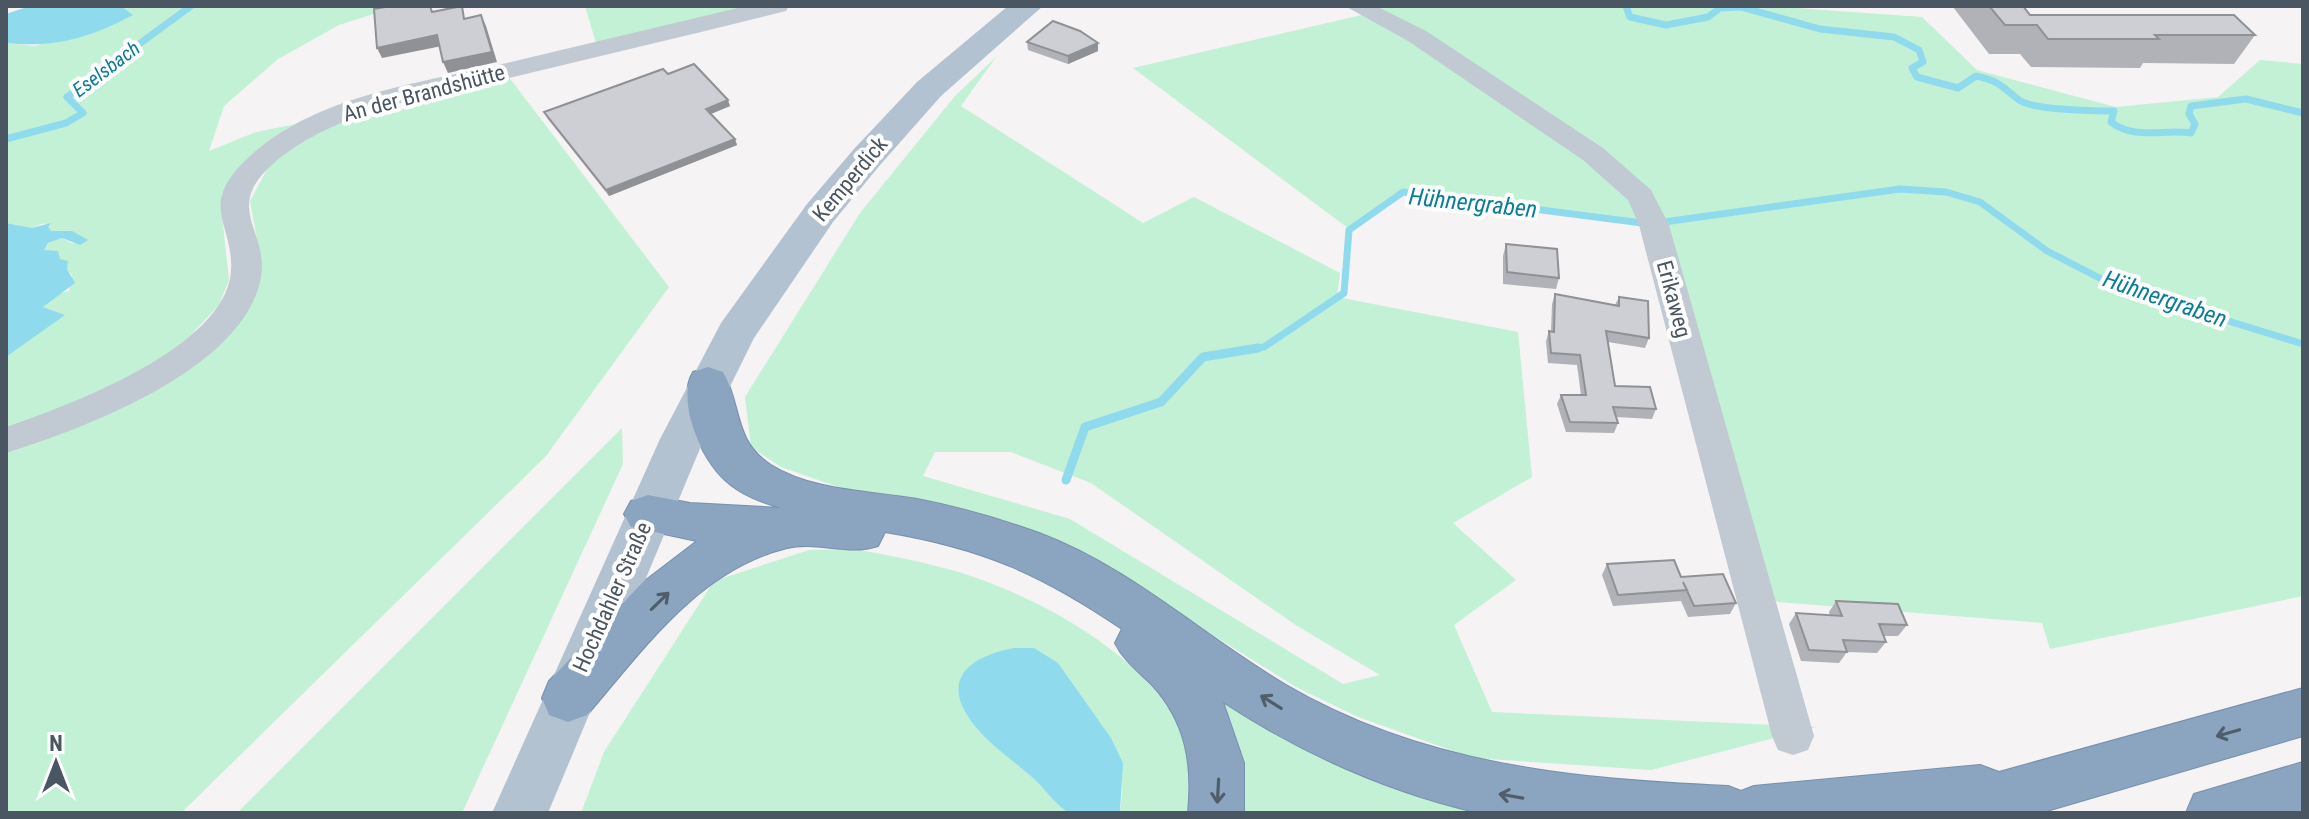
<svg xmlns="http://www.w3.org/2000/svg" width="2309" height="819" font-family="'Roboto Condensed',sans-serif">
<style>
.green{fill:#c3f1d5;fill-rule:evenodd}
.water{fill:#90daee}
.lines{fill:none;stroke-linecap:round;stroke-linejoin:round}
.stream-far1{stroke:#90daee;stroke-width:7}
.stream{stroke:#90daee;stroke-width:9}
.highway-casing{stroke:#7690ad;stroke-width:2}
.minor{fill:#c1cad2;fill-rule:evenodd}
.major{fill:#b3c2d1;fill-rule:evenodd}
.highway{fill:#8ba5c1;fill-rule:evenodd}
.wall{fill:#b0b2b7}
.shaded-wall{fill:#909195}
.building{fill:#cdcfd5;stroke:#909195;stroke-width:2}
.oneway{stroke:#505e6b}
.labels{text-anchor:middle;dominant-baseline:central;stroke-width:8;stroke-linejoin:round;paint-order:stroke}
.far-water-label{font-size:20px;font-style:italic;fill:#0c7c9b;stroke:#fff}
.street-label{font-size:22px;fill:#4a5661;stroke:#fff}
.water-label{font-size:24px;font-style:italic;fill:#0c7c9b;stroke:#fff}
</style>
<rect width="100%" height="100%" fill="#f5f3f3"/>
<g class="green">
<path d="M 121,6 L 399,6 L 339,25 L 278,59 L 224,106 L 209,151 L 256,132 L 317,120 L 234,176 L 221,207 L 229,280 L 219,305 L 172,355 L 117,389 L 6,433 L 6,357 L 64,315 L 43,307 L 57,294 L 69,291 L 72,276 L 60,259 L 44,250 L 48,243 L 62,238 L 73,244 L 72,231 L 51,231 L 44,223 L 32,228 L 6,223 L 6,43 L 35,46 L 132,15 Z"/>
<path d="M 585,6 L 751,6 L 597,46 Z"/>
<path d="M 1370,6 L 1767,6 L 1922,17 L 1977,70 L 2116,107 L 2218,97 L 2260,60 L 2303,64 L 2303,596 L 2050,649 L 2042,623 L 1766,601 L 1654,202 Z"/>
<path d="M 1366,14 L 1426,47 L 1619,178 L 1647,225 L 1415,190 L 1348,228 L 1133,68 Z"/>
<path d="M 996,57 L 961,106 L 1143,223 L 1194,197 L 1340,273 L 1337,297 L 1518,332 L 1532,477 L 1453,523 L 1516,580 L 1454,625 L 1492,712 L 1816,727 L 1651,770 L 1473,758 L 1358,717 L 1296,687 L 1150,596 L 781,467 L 751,447 L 745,397 L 860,213 L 955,96 ZM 935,452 L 1011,452 L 1091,483 L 1297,626 L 1380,675 L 1343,684 L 1070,519 L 923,476 Z"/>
<path d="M 508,76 L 669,287 L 546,456 L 181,813 L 6,813 L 6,449 L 221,339 L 257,289 L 259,250 L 250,201 L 270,164 L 297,142 L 347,115 L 377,117 L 400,111 L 421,97 Z"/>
<path d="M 622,428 L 623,464 L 462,813 L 237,813 Z"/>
<path d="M 855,549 C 885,555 915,560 944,568 C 1026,589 1162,659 1186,746 C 1192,768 1191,791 1190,813 L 1115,813 L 1120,811 C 1126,773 1120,750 1098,720 L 961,676 L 960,696 L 969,718 L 1070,813 L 581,813 L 604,752 L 714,581 L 809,550 Z"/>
<path d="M 1201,681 L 1520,813 L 1243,813 Z"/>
</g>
<g class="water">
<path d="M 121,6 L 133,15 C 89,38 56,48 6,43 L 6,14 L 24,8 Z"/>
<path d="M 6,223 L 32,228 L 51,223 L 48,227 L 51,231 L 72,231 L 88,240 L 80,245 L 62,238 L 48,243 L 44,250 L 58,251 L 60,259 L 68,261 L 67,269 L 75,283 L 43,307 L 65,315 L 6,357 Z"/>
<path d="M 1014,648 L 1034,648 L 1058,663 L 1111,738 L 1123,763 L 1120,811 L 1069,813 C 1055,804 1046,790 1033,778 C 1013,760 985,742 969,718 C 940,675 976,655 1014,648 Z"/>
</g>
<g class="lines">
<g class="stream-far1">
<path d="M 1626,6 L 1630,17 L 1666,25 L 1708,17 L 1720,8 L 1741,7 L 1820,29 L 1894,37 L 1919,50 L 1923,62 L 1912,68 L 1917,77 L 1958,88 L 1976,76 C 2000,81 2002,87 2019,100 C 2032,110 2096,111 2114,111 L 2111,122 C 2134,140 2163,129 2191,133 L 2195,124 L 2189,114 L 2191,106 L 2246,99 L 2303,113"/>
<path d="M 6,139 L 66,123 L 83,113 L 67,97 L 191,6"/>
<path d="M 1664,222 L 1900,189 L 1946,192 L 1980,202 L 2047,251 L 2115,286 L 2303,344"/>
<path d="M 1246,350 L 1264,347 L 1344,293 L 1349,230 L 1403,192 L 1642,223"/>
</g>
<path class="stream" d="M 1066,480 L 1085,427 L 1161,402 L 1203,357 L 1258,348"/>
<defs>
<g id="highway">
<path d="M 708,367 L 723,372 C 742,405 733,441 771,465 C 812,491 871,491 917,499 C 959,507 1000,519 1039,533 C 1130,567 1203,636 1286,685 C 1423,765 1573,779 1728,786 L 1741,791 L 1754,786 L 1980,765 L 1999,772 L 2303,688 L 2303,736 L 2040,813 L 1479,813 C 1388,792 1301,753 1223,702 L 1244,763 L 1244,813 L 1188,813 C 1193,764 1186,722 1152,685 C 1138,671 1124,661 1115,643 L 1122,629 C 1041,574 982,548 885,532 L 878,546 C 848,556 817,541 787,548 C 698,570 643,650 587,715 L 568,722 L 549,715 L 542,698 L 549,681 L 642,583 L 697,541 L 631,527 L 624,514 L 631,501 L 648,495 L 690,503 L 781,508 C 761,502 741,495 725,480 C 701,459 676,401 693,372 Z"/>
<path d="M 2303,762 L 2303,813 L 2186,813 L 2194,794 Z"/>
</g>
</defs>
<use href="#highway" class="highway-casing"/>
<g class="minor">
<path d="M 746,6 L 789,6 L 786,11 C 693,34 601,56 509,78 C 433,96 345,108 281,157 C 218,207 269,227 261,277 C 245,369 83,429 6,453 L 6,427 C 67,406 226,348 231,271 C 234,224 197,206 247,159 C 315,94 423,83 511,62 C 589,43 668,25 746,6 Z"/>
<path d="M 1345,6 L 1376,6 L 1426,31 L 1603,148 L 1651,190 L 1669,225 L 1814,736 L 1808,750 L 1793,755 L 1778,750 L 1772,736 L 1639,225 L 1628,200 L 1583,160 L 1408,41 Z"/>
</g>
<path class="major" d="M 1008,6 L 1043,6 L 941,96 L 880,165 L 833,222 L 754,338 L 704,439 L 548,813 L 492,813 L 660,439 L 721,323 L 807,204 L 854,149 L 917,82 Z"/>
<use href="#highway" class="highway"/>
</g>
<g class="wall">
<path d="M 1954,6 L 2023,6 L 2030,15 L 2255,35 L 2234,64 L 2143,63 L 2140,68 L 2031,67 L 2020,54 L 1989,54 L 1953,7 Z"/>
<path d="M 1027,42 L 1098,51 L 1068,64 L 1028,50 Z"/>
<path d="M 668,74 L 730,106 L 711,114 L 735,139 L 737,145 L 609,196 L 547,118 L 544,112 Z"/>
<path d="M 1506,244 L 1559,278 L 1556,289 L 1503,284 L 1503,256 Z"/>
<path d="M 1555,294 L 1615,305 L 1619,297 L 1649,338 L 1645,348 L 1608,342 L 1615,386 L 1656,409 L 1652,419 L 1616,417 L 1618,423 L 1614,433 L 1566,432 L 1557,404 L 1561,395 L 1581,395 L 1577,365 L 1548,363 L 1546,341 L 1549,331 L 1551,331 L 1552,304 Z"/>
<path d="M 1607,564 L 1681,577 L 1736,603 L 1730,614 L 1688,617 L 1681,601 L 1613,606 L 1602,575 Z"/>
<path d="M 1836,601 L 1907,625 L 1898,636 L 1883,636 L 1886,642 L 1877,653 L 1847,652 L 1839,663 L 1801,661 L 1789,624 L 1796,613 L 1830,615 L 1829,612 Z"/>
</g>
<g class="shaded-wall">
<path d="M 481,15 L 486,26 L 497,62 L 448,73 L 443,62 Z"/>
<path d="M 437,35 L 442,46 L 382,58 L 377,48 Z"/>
<path d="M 1098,43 L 1098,51 L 1068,64 L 1068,56 Z"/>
<path d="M 728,100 L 730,106 L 708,115 L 706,109 Z"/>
<path d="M 735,139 L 737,145 L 609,196 L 606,190 Z"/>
</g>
<g class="building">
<path d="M 391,6 L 430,6 L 432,12 L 462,6 L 464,19 L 481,15 L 492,52 L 443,62 L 437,35 L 377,48 L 374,9 Z"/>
<path d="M 1989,6 L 2023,6 L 2030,15 L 2234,15 L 2255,35 L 2155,35 L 2159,39 L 2048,39 L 2037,25 L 2005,25 Z"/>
<path d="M 1053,21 L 1080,31 L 1098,43 L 1068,56 L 1027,42 Z"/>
<path d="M 694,64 L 728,100 L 706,109 L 735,139 L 606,190 L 544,112 L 663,69 L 668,74 Z"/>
<path d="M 1506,244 L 1557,249 L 1559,278 L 1507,272 Z"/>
<path d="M 1555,294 L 1619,306 L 1619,297 L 1648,301 L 1649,338 L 1606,331 L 1615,386 L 1650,387 L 1656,409 L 1613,407 L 1618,423 L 1570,422 L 1561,395 L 1586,395 L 1580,355 L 1551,353 L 1549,331 L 1554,332 Z"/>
<path d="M 1674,560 L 1681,577 L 1723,574 L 1736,603 L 1694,606 L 1683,582 L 1687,590 L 1618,595 L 1607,564 Z"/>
<path d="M 1836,601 L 1898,604 L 1907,625 L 1879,624 L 1886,642 L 1843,640 L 1847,652 L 1809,650 L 1796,613 L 1842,616 Z"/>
</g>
<defs><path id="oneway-shaft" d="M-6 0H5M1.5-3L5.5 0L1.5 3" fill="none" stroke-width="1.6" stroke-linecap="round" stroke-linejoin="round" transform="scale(2)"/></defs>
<g class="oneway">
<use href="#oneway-shaft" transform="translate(660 601) rotate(-44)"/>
<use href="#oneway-shaft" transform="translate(1271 702) rotate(-148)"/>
<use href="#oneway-shaft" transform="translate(2228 733) rotate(164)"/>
<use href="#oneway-shaft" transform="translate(1218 791) rotate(93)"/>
<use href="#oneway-shaft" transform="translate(1511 796) rotate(-170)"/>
</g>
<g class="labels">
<g class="far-water-label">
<text transform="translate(106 69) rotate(-37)">Eselsbach</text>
</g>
<g class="street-label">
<text transform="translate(424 93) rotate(-15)">An der Brandshütte</text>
<text transform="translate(850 179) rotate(-50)">Kemperdick</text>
<text transform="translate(1674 299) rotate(75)">Erikaweg</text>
<text transform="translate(612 597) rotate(-66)">Hochdahler Straße</text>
</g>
<g class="water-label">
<text transform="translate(1473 203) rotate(6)">Hühnergraben</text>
<text transform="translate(2165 299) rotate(19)">Hühnergraben</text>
</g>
</g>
<rect width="2309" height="819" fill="none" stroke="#4a5661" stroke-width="16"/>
<g transform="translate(56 763)" stroke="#ffffff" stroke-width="6" paint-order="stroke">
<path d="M0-6L14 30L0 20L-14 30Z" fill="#4a5661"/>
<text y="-12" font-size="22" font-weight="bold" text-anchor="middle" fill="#4a5661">N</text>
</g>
</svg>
